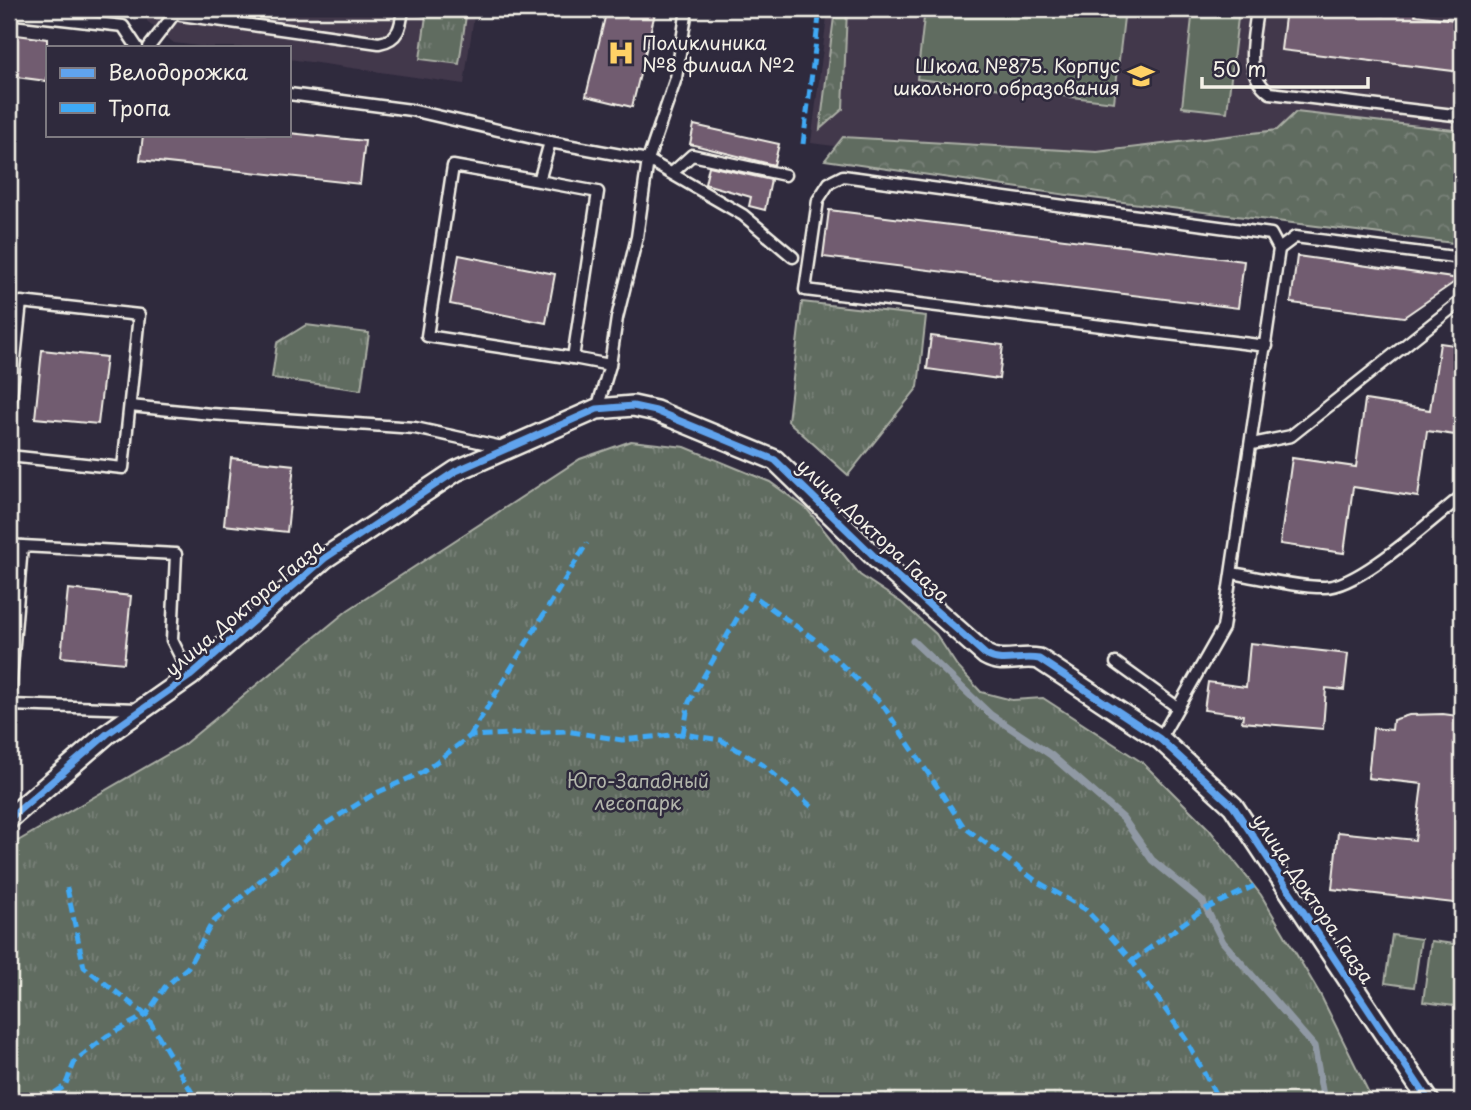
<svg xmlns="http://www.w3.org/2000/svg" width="1471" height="1110" font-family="'Playpen Sans',sans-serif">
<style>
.built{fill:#43394c}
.forest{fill:url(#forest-crowns);stroke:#aaaea4;stroke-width:2}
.park{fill:url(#park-tufts);stroke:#aaaea4;stroke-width:2}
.garden{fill:#616c61;stroke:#aaaea4;stroke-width:2}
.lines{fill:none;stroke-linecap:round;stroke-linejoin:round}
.stream{stroke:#9099a4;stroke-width:7}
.building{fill:#715b6f;stroke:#f4f1e8;stroke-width:2}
.lane-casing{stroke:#f4f1e8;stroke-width:15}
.street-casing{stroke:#f4f1e8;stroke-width:24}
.lane{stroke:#2f2a3d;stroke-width:10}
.street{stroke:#2f2a3d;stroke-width:19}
.quiet{stroke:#3fa9f5;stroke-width:5;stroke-dasharray:10 5;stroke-linecap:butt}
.cycleway-casing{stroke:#2f2a3d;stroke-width:11}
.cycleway{stroke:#60a3ed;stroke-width:7}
.labels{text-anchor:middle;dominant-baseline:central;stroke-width:5;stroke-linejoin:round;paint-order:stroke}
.poi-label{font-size:19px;fill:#f4f1e8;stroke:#2f2a3d;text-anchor:start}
.street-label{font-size:19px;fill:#f4f1e8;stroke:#2f2a3d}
.park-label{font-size:19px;fill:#b2b5ab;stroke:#2f2a3d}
</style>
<defs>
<pattern id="forest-crowns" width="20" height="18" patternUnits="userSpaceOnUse" patternTransform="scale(1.75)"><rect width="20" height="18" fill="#616c61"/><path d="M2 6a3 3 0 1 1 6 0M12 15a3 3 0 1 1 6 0" fill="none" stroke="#788178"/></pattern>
<pattern id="park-tufts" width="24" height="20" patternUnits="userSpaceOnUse" patternTransform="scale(1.75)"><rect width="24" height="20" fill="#616c61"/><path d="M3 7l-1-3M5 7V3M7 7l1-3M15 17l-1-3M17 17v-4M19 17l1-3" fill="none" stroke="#788178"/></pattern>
</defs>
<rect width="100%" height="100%" fill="#2f2a3d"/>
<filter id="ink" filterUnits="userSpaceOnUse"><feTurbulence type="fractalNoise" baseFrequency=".0143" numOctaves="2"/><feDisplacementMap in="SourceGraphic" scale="14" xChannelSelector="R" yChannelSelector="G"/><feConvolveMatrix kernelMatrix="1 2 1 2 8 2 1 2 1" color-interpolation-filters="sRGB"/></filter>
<g filter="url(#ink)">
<g class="built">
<path d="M 149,9 L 475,9 L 464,84 L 289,59 L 289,47 L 207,47 L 174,43 L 147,21 Z"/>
<path d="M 828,9 L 1462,9 L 1462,227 L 811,143 Z"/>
</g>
<g class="forest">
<path d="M 835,9 L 847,9 L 843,109 L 820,129 Z"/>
<path d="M 1296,112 L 1462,131 L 1462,244 L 1067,195 L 825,160 L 843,137 L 1097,152 L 1277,130 Z"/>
</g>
<g class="park">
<path d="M 416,9 L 467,9 L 459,64 L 420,59 L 426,16 L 415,14 Z"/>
<path d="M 802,302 L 926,316 L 918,387 L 848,475 L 788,421 Z"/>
<path d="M 306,325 L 369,333 L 361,390 L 272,378 L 277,343 Z"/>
<path d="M 631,441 L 685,447 L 770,482 L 807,509 L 860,575 L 902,603 L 936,634 L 957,666 L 981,692 L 1012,700 L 1043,698 L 1143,763 L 1209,829 L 1261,895 L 1320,994 L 1373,1101 L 9,1101 L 11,845 L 182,746 L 348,610 L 580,459 Z"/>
</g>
<g class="garden">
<path d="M 925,9 L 1125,9 L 1114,102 L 917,79 Z"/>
<path d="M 1193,9 L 1239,9 L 1227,112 L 1182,107 Z"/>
<path d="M 1392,935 L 1421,939 L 1414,987 L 1385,983 Z"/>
<path d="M 1431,941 L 1462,945 L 1462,1007 L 1423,1002 Z"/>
</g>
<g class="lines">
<path class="stream" d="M 913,641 L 991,715 L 1051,755 L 1123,818 L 1152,860 L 1203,902 L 1223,942 L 1314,1046 L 1324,1101"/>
</g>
<g class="building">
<path d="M 607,9 L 656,9 L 632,107 L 586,96 Z"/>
<path d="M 1286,9 L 1332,9 L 1383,15 L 1383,9 L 1416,9 L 1415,15 L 1462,21 L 1462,72 L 1281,50 Z"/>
<path d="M 9,34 L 47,39 L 47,81 L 9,76 Z"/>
<path d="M 694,125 L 779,144 L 774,165 L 690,144 Z"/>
<path d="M 289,133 L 365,141 L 360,184 L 140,160 L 143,135 Z"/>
<path d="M 709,166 L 771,180 L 765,210 L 749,206 L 751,197 L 705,184 Z"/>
<path d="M 829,210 L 1244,261 L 1238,308 L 823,257 Z"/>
<path d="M 459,255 L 555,274 L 546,323 L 450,304 Z"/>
<path d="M 1297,256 L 1459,279 L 1404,317 L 1291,303 Z"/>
<path d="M 931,336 L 1003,345 L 999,379 L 927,369 Z"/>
<path d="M 1440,343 L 1462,346 L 1462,436 L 1427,431 L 1418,497 L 1353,487 L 1344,553 L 1280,544 L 1292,458 L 1356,467 L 1365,400 L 1430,410 Z"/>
<path d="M 42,350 L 106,357 L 98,424 L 35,418 Z"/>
<path d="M 231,458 L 294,465 L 287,532 L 224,525 Z"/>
<path d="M 68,589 L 131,596 L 124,663 L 61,657 Z"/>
<path d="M 1250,643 L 1348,654 L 1344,690 L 1326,688 L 1323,729 L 1242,722 L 1243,715 L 1204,710 L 1208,682 L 1246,687 Z"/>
<path d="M 1443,714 L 1458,716 L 1456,720 L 1462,721 L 1462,904 L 1332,889 L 1338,832 L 1415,840 L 1422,784 L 1368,778 L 1373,728 L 1392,730 L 1393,720 L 1409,715 Z"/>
</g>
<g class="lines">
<defs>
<g id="lane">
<path d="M 171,9 L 181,15 L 379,43 C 399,40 401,26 403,9"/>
<path d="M 687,9 L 676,78 L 648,160 L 743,215 L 793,257"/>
<path d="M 1257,9 C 1254,38 1242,73 1270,93 L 1462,116"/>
<path d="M 9,13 L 123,26 L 137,47"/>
<path d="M 149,47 L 175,13"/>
<path d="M 289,94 L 411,110 L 550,142 L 648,160 L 637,237 L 617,318 L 610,365 L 597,409"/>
<path d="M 672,173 L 692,155 L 785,175"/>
<path d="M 539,181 L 453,166 L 427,336 L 573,358 L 598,192 L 539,181 L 550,142"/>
<path d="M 1279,249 L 1295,237 L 1462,258"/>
<path d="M 573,358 L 610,365"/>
<path d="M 130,406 L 211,414 L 415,428 L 502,447"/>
<path d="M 9,416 L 21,302 L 139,315 L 123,468 L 9,456"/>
<path d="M 1252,444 L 1291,436 L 1462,300"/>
<path d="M 9,545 L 22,546"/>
<path d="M 1232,573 C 1262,578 1294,587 1324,587 C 1359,588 1432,519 1462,496"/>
<path d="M 1116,663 L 1177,707"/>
<path d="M 9,705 L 9,721"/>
<path d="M 139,709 L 9,705 L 22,546 L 176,554 L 172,640 L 190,676"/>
<path d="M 1160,739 L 1223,628 L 1279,249 L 1271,234 L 843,176 L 829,183 L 818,200 L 805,290 L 1267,346"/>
</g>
<path id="street" d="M 9,819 L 107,734 L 190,676 L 325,558 L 456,471 L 597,409 L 633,406 L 656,411 L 775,460 L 876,558 L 986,655 C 1003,665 1020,655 1039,659 L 1160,739 L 1233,806 L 1429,1101"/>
</defs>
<use href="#lane" class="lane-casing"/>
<use href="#street" class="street-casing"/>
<use href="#lane" class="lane"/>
<use href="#street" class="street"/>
<g class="quiet">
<path d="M 803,144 L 820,9"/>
<path d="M 683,734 L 689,702 L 751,594 L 817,641 L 882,704 L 964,827 L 1036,881 L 1085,909 L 1105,930 L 1132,961 L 1187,1041 L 1219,1101"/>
<path d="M 470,736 L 587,543"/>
<path d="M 67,888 L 84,967 L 146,1015 L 197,1101"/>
<path d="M 1132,961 L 1199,912 L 1254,886"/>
<path d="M 42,1101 L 65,1086 L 75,1061 L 107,1036 L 146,1015 L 165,987 L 188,967 L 212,923 L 322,826 L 374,794 L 423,772 L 470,736 L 566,731 L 622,740 L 683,734 L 721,740 L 763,765 L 812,807"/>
</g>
<defs>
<path id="cycleway" d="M 9,819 L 107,734 L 190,676 L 325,558 L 456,471 L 597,409 L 633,406 L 656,411 L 775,460 L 876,558 L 986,655 C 1003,665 1020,655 1039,659 L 1160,739 L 1233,806 L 1429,1101"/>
</defs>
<use href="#cycleway" class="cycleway-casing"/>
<use href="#cycleway" class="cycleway"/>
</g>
</g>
<defs>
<symbol id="hospital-bare" viewBox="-9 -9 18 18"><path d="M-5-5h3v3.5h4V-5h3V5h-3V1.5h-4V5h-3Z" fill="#ffd166" stroke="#2f2a3d" stroke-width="2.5" paint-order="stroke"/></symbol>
<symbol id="school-bare" viewBox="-9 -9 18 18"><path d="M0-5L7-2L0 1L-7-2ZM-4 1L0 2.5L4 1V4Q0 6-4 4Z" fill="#ffd166" stroke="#2f2a3d" stroke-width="2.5" paint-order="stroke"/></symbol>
</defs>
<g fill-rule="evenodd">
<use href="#hospital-bare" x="602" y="34" width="38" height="38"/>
<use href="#school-bare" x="1122" y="57" width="38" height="38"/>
</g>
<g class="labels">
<g class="poi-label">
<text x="642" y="42">Поликлиника<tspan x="642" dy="22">№8 филиал №2</tspan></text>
<text x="1120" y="65" text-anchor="end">Школа №875. Корпус<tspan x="1120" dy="22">школьного образования</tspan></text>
</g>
<g class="street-label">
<text transform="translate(874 530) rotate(43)">улица Доктора Гааза</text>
<text transform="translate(244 607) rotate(-40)">улица Доктора Гааза</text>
<text transform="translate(1314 898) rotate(56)">улица Доктора Гааза</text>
</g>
<g class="park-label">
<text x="638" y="780">Юго-Западный<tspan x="638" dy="22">лесопарк</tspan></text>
</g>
</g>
<rect width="1471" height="1110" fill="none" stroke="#2f2a3d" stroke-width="35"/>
<rect x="18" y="18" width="1436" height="1075" fill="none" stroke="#f4f1e8" stroke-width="2.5" filter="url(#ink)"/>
<rect x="46" y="46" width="245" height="91" fill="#2f2a3d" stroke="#7e7a81" stroke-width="2"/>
<rect x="60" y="68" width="35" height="10" fill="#60a3ed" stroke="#7e7a81" stroke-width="2"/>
<text x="108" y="80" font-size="21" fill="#f4f1e8">Велодорожка</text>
<rect x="60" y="103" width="35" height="10" fill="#3fa9f5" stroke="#7e7a81" stroke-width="2"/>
<text x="108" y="116" font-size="21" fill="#f4f1e8">Тропа</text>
<path d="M1202 77v10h166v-10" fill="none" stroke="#f4f1e8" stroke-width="3.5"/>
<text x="1212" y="77" font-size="21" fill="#f4f1e8" stroke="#2f2a3d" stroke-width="5" paint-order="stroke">50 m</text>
</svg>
